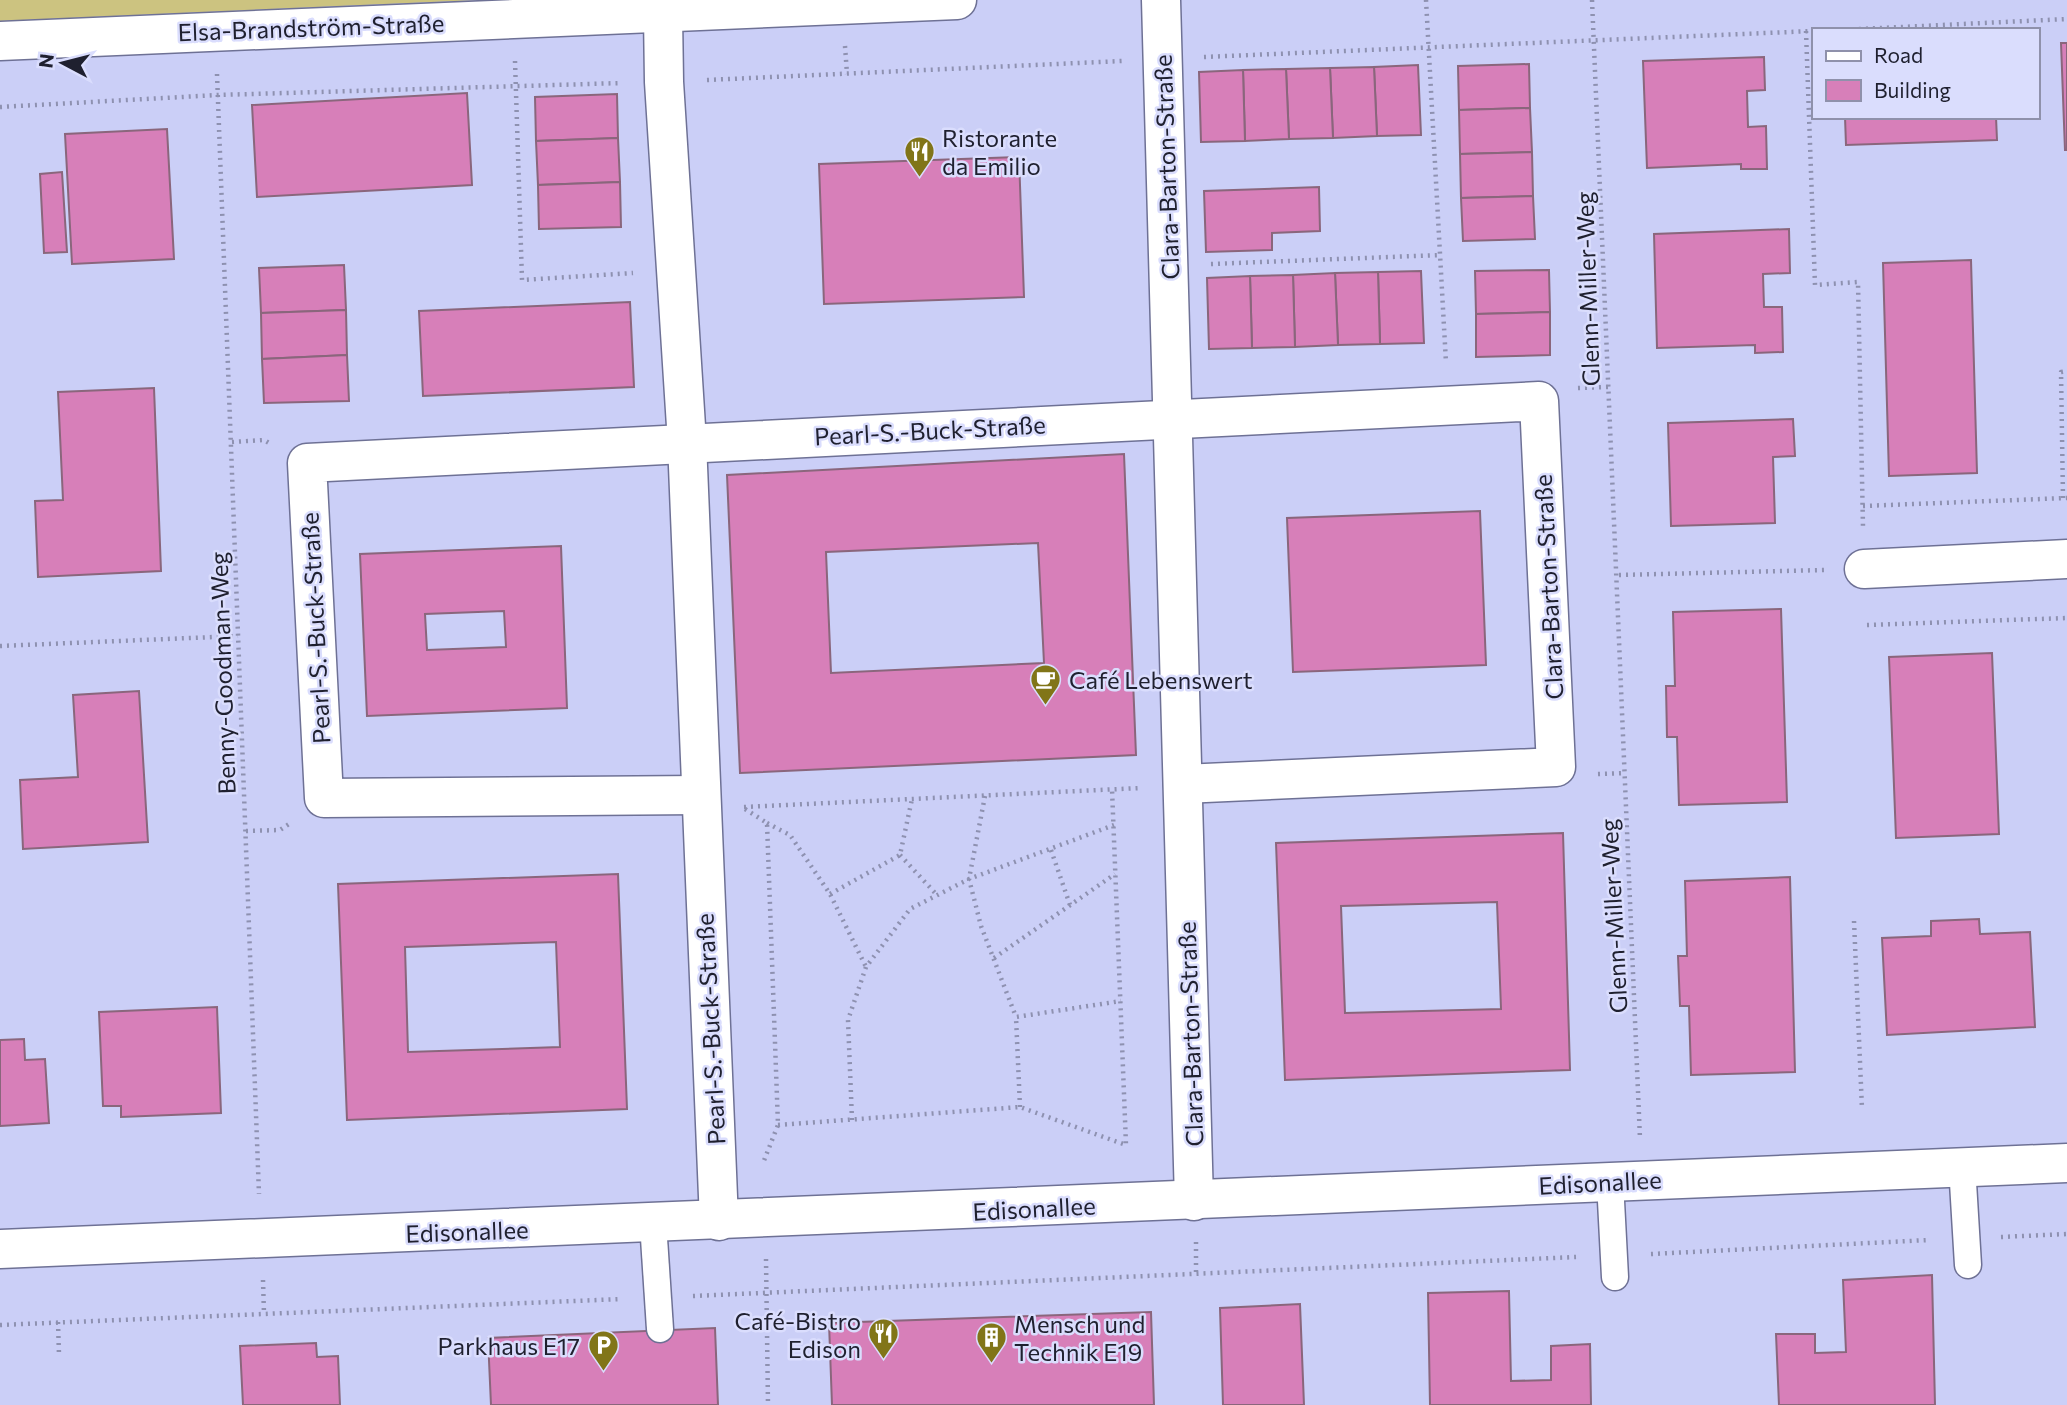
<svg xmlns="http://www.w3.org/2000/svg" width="2067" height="1405" font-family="Commissioner,sans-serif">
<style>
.green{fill:#ccc380}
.building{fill:#d77fb9;stroke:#8a667c;stroke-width:2;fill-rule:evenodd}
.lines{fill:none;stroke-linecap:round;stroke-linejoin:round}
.service-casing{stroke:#6e7195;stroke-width:29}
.minor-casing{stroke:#6e7195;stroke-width:41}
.path{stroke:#8e91b0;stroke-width:4.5;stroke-dasharray:2 5;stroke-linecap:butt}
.service{stroke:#fff;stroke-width:26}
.minor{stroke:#fff;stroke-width:38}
.labels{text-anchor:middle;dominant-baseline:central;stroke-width:5;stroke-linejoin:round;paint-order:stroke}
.street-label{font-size:24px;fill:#1f202f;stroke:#daddfd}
.poi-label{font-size:24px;fill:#1f202f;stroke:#daddfd;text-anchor:start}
</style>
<rect width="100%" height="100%" fill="#cbcff7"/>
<path class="green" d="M 0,0 L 479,0 L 0,21 Z"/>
<g class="building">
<path d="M 2061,43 L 2067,43 L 2067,150 L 2065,150 Z"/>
<path d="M 1764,57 L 1765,90 L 1747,91 L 1748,127 L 1766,126 L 1767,169 L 1741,169 L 1741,164 L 1647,168 L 1643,61 Z"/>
<path d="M 1529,64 L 1530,108 L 1459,110 L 1458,66 Z"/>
<path d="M 1418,65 L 1421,135 L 1377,136 L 1374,67 Z"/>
<path d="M 1374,67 L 1377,136 L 1333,138 L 1330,68 Z"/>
<path d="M 1330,68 L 1333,138 L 1289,139 L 1286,69 Z"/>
<path d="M 1286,69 L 1289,139 L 1245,141 L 1243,70 Z"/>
<path d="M 1243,70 L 1245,141 L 1201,142 L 1199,72 Z"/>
<path d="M 467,93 L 472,185 L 257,197 L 252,105 Z"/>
<path d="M 617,94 L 618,138 L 536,141 L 535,97 Z"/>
<path d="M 1530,108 L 1532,152 L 1460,154 L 1459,110 Z"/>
<path d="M 1845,117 L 1996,117 L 1997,140 L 1846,145 Z"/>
<path d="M 167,129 L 174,259 L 72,264 L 65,134 Z"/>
<path d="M 618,138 L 620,182 L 538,185 L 536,141 Z"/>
<path d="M 1532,152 L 1533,196 L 1461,198 L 1460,154 Z"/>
<path d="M 1019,157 L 1024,297 L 824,304 L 819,164 Z"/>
<path d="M 62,172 L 67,252 L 44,253 L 40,174 Z"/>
<path d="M 620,182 L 621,227 L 539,229 L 538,185 Z"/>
<path d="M 1319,187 L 1320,231 L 1272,233 L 1272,250 L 1206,252 L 1204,191 Z"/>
<path d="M 1533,196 L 1535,239 L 1463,241 L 1461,198 Z"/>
<path d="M 1789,229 L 1790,273 L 1763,274 L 1764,307 L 1782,307 L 1783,352 L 1755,353 L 1755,345 L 1657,348 L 1654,234 Z"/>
<path d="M 1971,260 L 1977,473 L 1889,476 L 1883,263 Z"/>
<path d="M 344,265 L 346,310 L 261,313 L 259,268 Z"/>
<path d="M 1549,270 L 1550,312 L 1476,314 L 1475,271 Z"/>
<path d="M 1421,271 L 1424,343 L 1380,344 L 1378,272 Z"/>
<path d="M 1378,272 L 1380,344 L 1338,345 L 1335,273 Z"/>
<path d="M 1335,273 L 1338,345 L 1295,347 L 1293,275 Z"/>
<path d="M 1293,275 L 1295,347 L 1252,348 L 1250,276 Z"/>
<path d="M 1250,276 L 1252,348 L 1209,349 L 1207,278 Z"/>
<path d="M 630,302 L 634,387 L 423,396 L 419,311 Z"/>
<path d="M 346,310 L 347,355 L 262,359 L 261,313 Z"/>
<path d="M 1550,312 L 1550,355 L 1476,357 L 1476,314 Z"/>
<path d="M 347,355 L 349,401 L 264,403 L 262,359 Z"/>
<path d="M 154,388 L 161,571 L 38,577 L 35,501 L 63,500 L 58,392 Z"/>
<path d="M 1793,419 L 1795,456 L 1773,457 L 1775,523 L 1671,526 L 1668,423 Z"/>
<path d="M 1124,454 L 1136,755 L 740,773 L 727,475 ZM 1038,543 L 1044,663 L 831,673 L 826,552 Z"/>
<path d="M 1480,511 L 1486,665 L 1293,672 L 1287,518 Z"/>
<path d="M 561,546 L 567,708 L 367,716 L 360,554 ZM 504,611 L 506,647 L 427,650 L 425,614 Z"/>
<path d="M 1781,609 L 1787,802 L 1679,805 L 1677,737 L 1667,737 L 1666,686 L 1675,686 L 1673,612 Z"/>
<path d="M 1992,653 L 1999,834 L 1896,838 L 1889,657 Z"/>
<path d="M 139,691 L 148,842 L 23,849 L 20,780 L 78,777 L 73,695 Z"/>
<path d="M 1563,833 L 1570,1070 L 1285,1080 L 1276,843 ZM 1497,902 L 1501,1009 L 1345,1013 L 1341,906 Z"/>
<path d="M 618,874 L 627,1109 L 347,1120 L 338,884 ZM 556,942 L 560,1047 L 408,1052 L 405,947 Z"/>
<path d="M 1790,877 L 1795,1072 L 1691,1075 L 1689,1006 L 1680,1006 L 1678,956 L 1687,956 L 1685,881 Z"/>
<path d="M 1979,919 L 1980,934 L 2030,932 L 2035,1027 L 1887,1035 L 1882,938 L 1931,936 L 1931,921 Z"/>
<path d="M 217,1007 L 221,1113 L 121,1117 L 121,1106 L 103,1106 L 99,1012 Z"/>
<path d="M 24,1039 L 25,1060 L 45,1059 L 49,1123 L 0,1126 L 0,1040 Z"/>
<path d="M 1932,1275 L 1935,1405 L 1779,1405 L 1776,1334 L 1815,1334 L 1815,1353 L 1846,1352 L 1843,1280 Z"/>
<path d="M 1509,1291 L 1511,1381 L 1551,1380 L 1551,1346 L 1590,1344 L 1591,1405 L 1430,1405 L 1428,1293 Z"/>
<path d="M 1300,1304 L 1304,1405 L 1223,1405 L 1220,1308 Z"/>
<path d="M 1151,1312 L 1154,1405 L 832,1405 L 829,1323 Z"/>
<path d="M 715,1328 L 718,1405 L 491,1405 L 488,1338 Z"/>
<path d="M 316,1343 L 317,1357 L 338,1356 L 340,1405 L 243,1405 L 240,1346 Z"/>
</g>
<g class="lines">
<defs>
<g id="service">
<path d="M 1962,1166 L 1968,1265"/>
<path d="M 1610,1182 L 1615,1277"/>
<path d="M 653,1223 L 660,1329"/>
</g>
<g id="minor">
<path d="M 1161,0 L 1194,1201"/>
<path d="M 663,15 L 664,82 L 687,442 L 719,1221"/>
<path d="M 0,41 L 957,0"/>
<path d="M 1864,569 L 2067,559"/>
<path d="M 700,795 L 324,798 L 307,463 L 1539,401 L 1556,767 L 1183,784"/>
<path d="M 0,1249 L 2067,1163"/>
</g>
</defs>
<use href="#service" class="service-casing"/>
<use href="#minor" class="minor-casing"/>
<g class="path">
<path d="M 1426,0 L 1446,363"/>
<path d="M 1592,0 L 1640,1139"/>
<path d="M 1838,30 L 2067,19"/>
<path d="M 1806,31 L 1815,285 L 1858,282 L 1863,527"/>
<path d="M 845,46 L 847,74"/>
<path d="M 1204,57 L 1813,31"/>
<path d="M 515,61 L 522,280 L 633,273"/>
<path d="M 217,74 L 259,1194"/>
<path d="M 707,80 L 1122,61"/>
<path d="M 0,107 L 218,95 L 622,83"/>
<path d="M 1211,264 L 1441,255"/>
<path d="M 1578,388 L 1608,387"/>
<path d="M 232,442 L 264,440 L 269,443"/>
<path d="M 2063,498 L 2061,372 L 2067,371"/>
<path d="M 1863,506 L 2067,498"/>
<path d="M 1619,575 L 1824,570"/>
<path d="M 1867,625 L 2067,618"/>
<path d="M 0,646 L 238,636"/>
<path d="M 1598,774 L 1625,773"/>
<path d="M 985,796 L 969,879 L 981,926 L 1016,1017"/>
<path d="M 744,807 L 1141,788"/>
<path d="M 745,809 L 767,823 L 778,1125 L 763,1163"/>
<path d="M 767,823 L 790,835 L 830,894 L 866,967"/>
<path d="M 246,831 L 280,830 L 289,824"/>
<path d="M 1051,850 L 1070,905"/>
<path d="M 900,855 L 937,895"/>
<path d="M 830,894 L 900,855 L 912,799"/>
<path d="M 1854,921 L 1862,1109"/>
<path d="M 994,958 L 1115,874"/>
<path d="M 1020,1107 L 1016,1017 L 1121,1001"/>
<path d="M 852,1120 L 848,1020 L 866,967 L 910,909 L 969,879 L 1114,825"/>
<path d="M 778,1125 L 1020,1107 L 1126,1145 L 1112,789"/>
<path d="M 2001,1237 L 2067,1234"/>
<path d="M 1196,1242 L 1196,1273"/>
<path d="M 1651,1254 L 1929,1240"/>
<path d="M 766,1259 L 768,1405"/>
<path d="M 263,1280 L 264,1314"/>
<path d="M 693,1296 L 1576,1257"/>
<path d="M 58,1322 L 59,1355"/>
<path d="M 0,1325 L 622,1299"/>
</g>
<use href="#service" class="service"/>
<use href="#minor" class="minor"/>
</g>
<defs>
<symbol id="restaurant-pin" viewBox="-11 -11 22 30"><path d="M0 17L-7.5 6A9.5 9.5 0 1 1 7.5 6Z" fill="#817518" stroke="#daddfd"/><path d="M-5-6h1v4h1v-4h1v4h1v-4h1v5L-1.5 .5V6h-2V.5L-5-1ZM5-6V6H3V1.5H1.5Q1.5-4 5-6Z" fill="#fff"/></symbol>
<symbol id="cafe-pin" viewBox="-11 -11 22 30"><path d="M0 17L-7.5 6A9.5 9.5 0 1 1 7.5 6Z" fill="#817518" stroke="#daddfd"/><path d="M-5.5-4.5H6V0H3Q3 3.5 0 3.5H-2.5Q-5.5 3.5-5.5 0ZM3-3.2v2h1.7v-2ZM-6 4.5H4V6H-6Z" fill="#fff"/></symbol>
<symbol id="building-pin" viewBox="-11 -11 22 30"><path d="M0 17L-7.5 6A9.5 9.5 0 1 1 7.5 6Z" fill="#817518" stroke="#daddfd"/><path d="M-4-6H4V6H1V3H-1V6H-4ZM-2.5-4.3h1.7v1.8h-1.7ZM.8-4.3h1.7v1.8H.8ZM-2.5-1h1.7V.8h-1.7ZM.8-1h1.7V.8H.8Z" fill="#fff"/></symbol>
<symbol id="parking-pin" viewBox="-11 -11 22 30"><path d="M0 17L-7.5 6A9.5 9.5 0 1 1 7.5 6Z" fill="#817518" stroke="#daddfd"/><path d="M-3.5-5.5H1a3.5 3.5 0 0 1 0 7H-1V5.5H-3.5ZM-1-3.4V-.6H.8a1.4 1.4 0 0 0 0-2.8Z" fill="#fff"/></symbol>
</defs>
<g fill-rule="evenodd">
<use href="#restaurant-pin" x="902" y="134" width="35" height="47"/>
<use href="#cafe-pin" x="1028" y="662" width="35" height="47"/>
<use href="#restaurant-pin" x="866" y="1316" width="35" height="47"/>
<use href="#building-pin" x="974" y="1320" width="35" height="47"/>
<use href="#parking-pin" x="586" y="1328" width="35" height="47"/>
</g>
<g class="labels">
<g class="street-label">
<text transform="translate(311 27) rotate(-2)">Elsa-Brandström-Straße</text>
<text transform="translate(1166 167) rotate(-92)">Clara-Barton-Straße</text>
<text transform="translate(1587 289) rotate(-92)">Glenn-Miller-Weg</text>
<text transform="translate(930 430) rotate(-3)">Pearl-S.-Buck-Straße</text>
<text transform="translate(1548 587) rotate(-93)">Clara-Barton-Straße</text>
<text transform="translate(315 628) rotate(-93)">Pearl-S.-Buck-Straße</text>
<text transform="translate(222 673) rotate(-92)">Benny-Goodman-Weg</text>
<text transform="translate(1613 916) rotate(-93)">Glenn-Miller-Weg</text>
<text transform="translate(710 1029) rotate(-93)">Pearl-S.-Buck-Straße</text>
<text transform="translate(1190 1034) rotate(-92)">Clara-Barton-Straße</text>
<text transform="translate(1600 1182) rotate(-3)">Edisonallee</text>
<text transform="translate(1034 1208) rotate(-3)">Edisonallee</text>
<text transform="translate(467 1231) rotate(-2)">Edisonallee</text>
</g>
<g class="poi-label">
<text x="942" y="137">Ristorante<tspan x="942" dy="28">da Emilio</tspan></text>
<text x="1069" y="679">Café Lebenswert</text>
<text x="861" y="1320" text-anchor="end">Café-Bistro<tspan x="861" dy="28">Edison</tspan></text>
<text x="1014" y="1323">Mensch und<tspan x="1014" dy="28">Technik E19</tspan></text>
<text x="580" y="1345" text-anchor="end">Parkhaus E17</text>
</g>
</g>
<rect x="1812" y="28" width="228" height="91" fill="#daddfd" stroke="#8f91ab" stroke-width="2"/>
<rect x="1826" y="51" width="35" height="10" fill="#ffffff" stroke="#8f91ab" stroke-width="2"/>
<text x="1874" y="63" font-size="21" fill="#1f202f">Road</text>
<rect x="1826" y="80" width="35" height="21" fill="#d77fb9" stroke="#8f91ab" stroke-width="2"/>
<text x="1874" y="98" font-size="21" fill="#1f202f">Building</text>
<g transform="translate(63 63) rotate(277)" stroke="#daddfd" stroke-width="5" paint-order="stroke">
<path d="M0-5L12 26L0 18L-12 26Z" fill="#1f202f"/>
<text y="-10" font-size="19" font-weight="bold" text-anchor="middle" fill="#1f202f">N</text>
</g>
</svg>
